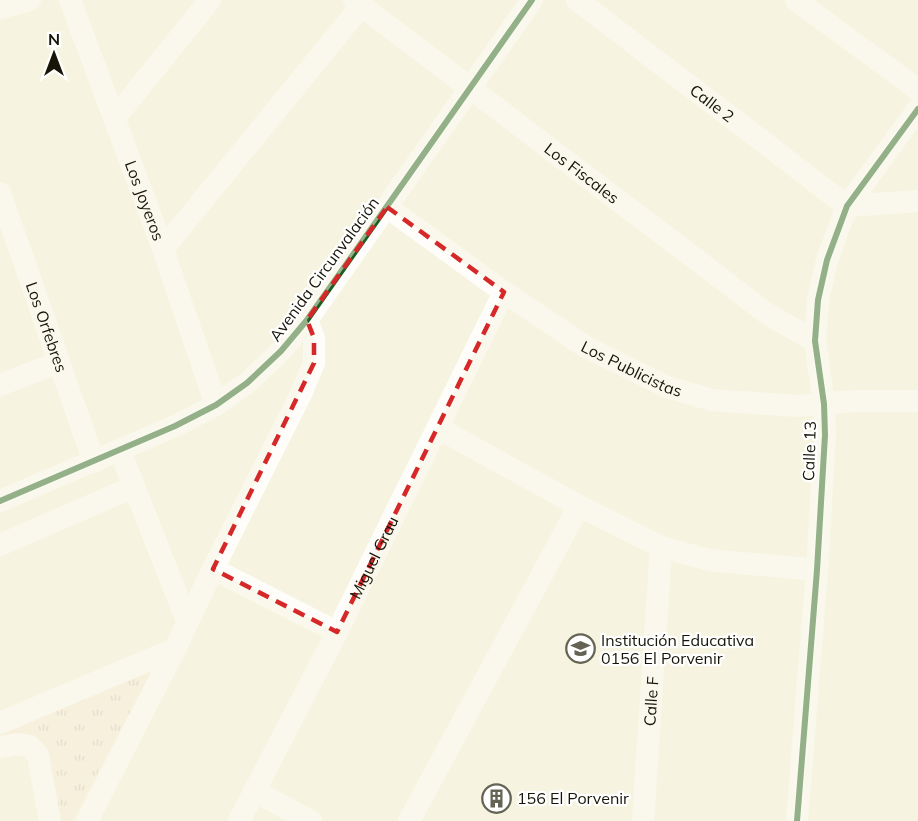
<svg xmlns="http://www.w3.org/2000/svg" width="918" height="821" font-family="Mulish,sans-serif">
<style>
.grass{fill:url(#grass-tufts)}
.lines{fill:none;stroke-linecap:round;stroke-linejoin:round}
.minor{stroke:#fefdfa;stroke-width:22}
.cycleway-casing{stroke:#fff;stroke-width:10}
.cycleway{stroke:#1b5e20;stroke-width:6}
.marked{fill:none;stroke:#d62828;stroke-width:4.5;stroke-dasharray:12 8;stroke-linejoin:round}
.labels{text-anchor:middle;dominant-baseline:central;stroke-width:4.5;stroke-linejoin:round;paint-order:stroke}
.street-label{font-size:16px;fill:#161508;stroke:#fff}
.poi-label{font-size:16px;fill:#161508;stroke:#fff;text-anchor:start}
</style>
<defs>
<pattern id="grass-tufts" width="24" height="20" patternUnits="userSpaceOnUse" patternTransform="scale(1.5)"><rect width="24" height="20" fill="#f9ead8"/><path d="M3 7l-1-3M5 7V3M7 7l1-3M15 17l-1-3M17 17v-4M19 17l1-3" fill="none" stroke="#d5c8b8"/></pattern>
</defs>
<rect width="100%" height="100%" fill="#f6f4e0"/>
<path class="grass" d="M 160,658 L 72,821 L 56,821 L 44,752 L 0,736 L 0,727 Z"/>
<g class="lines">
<g class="minor">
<path id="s1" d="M 70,0 L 163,249 L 216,405"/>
<path id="s2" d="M 354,0 L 769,315 L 815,341"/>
<path id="s3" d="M 577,0 L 847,206 L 918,201"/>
<path d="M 796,0 L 918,90"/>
<path d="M 0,8 L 30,0"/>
<path d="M 114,119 L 210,0"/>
<path id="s4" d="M 0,193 L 94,462"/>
<path id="s5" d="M 387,207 L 504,292 L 586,347 L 667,387 L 712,400 L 797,406 L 855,401 L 918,401"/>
<path d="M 163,249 L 361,6"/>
<path d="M 0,385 L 59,362"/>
<path d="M 438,428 L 579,506 L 661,547 L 709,560 L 817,570"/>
<path d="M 120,451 L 187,621"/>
<path d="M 0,501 L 175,426 L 216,405 L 247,383 L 281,351 L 307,320 L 532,0"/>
<path d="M 0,545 L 133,487"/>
<path d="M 213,569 L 337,632"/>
<path d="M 0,723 L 175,649"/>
<path d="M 0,747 L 18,744 L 30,746 L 38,755 L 50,821"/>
<path d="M 254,791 L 311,821"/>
<path d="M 87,821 L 175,649 L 213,569 L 301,394 L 314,363 L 314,338 L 307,320"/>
<path id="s6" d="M 239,821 L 337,632 L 504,292"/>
<path d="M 409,821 L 579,506"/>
<path id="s7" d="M 643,821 L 661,547"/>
<path d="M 797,821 L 817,570 L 825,435 L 824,404 L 815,341 L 818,300 L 827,260 L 847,206 L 918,109"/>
</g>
<defs>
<g id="cycleway">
<path d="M 0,501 L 175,426 L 216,405 L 247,383 L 281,351 L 307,320 L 532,0"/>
<path d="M 797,821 L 817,570 L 825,435 L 824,404 L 815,341 L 818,300 L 827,260 L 847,206 L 918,109"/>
</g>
</defs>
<use href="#cycleway" class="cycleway-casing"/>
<use href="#cycleway" class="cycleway"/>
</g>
<path d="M0 0H918V821H0ZM 387,207 L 504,292 L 337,632 L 213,569 L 314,363 L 314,338 L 307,320 Z" fill="#f6f4e0" fill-opacity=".55" fill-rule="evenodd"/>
<path class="marked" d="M 387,207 L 504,292 L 337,632 L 213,569 L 314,363 L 314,338 L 307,320 Z"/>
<defs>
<symbol id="school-ring" viewBox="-11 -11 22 22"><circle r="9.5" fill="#fff" stroke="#646354" stroke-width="1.5"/><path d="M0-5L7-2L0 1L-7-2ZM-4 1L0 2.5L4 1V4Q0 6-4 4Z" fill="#646354"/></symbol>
<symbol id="building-ring" viewBox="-11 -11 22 22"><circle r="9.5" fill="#fff" stroke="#646354" stroke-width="1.5"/><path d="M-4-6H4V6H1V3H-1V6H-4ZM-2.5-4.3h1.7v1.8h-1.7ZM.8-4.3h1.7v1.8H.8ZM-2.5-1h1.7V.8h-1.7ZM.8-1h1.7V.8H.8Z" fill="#646354"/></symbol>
</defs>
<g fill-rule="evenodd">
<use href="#school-ring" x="564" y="632" width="33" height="33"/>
<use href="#building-ring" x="480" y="782" width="33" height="33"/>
</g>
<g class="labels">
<g class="street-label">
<text stroke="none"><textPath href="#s3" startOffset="170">Calle 2</textPath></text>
<text stroke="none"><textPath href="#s2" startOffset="286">Los Fiscales</textPath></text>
<text stroke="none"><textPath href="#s1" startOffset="214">Los Joyeros</textPath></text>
<text transform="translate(324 269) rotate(-54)">Avenida Circunvalación</text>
<text stroke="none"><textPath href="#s4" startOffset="142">Los Orfebres</textPath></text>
<text stroke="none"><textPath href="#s5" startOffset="294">Los Publicistas</textPath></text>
<text transform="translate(809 451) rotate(-88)">Calle 13</text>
<text stroke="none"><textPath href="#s6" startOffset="296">Miguel Grau</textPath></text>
<text stroke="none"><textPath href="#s7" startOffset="120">Calle F</textPath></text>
</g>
<g class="poi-label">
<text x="601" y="640">Institución Educativa<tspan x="601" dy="18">0156 El Porvenir</tspan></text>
<text x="517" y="798">156 El Porvenir</text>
</g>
</g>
<g transform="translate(54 54)" stroke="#ffffff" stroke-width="4.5" paint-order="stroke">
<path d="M0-4.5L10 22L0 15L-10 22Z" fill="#161508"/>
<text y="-9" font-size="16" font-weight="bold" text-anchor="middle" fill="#161508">N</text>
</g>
</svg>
